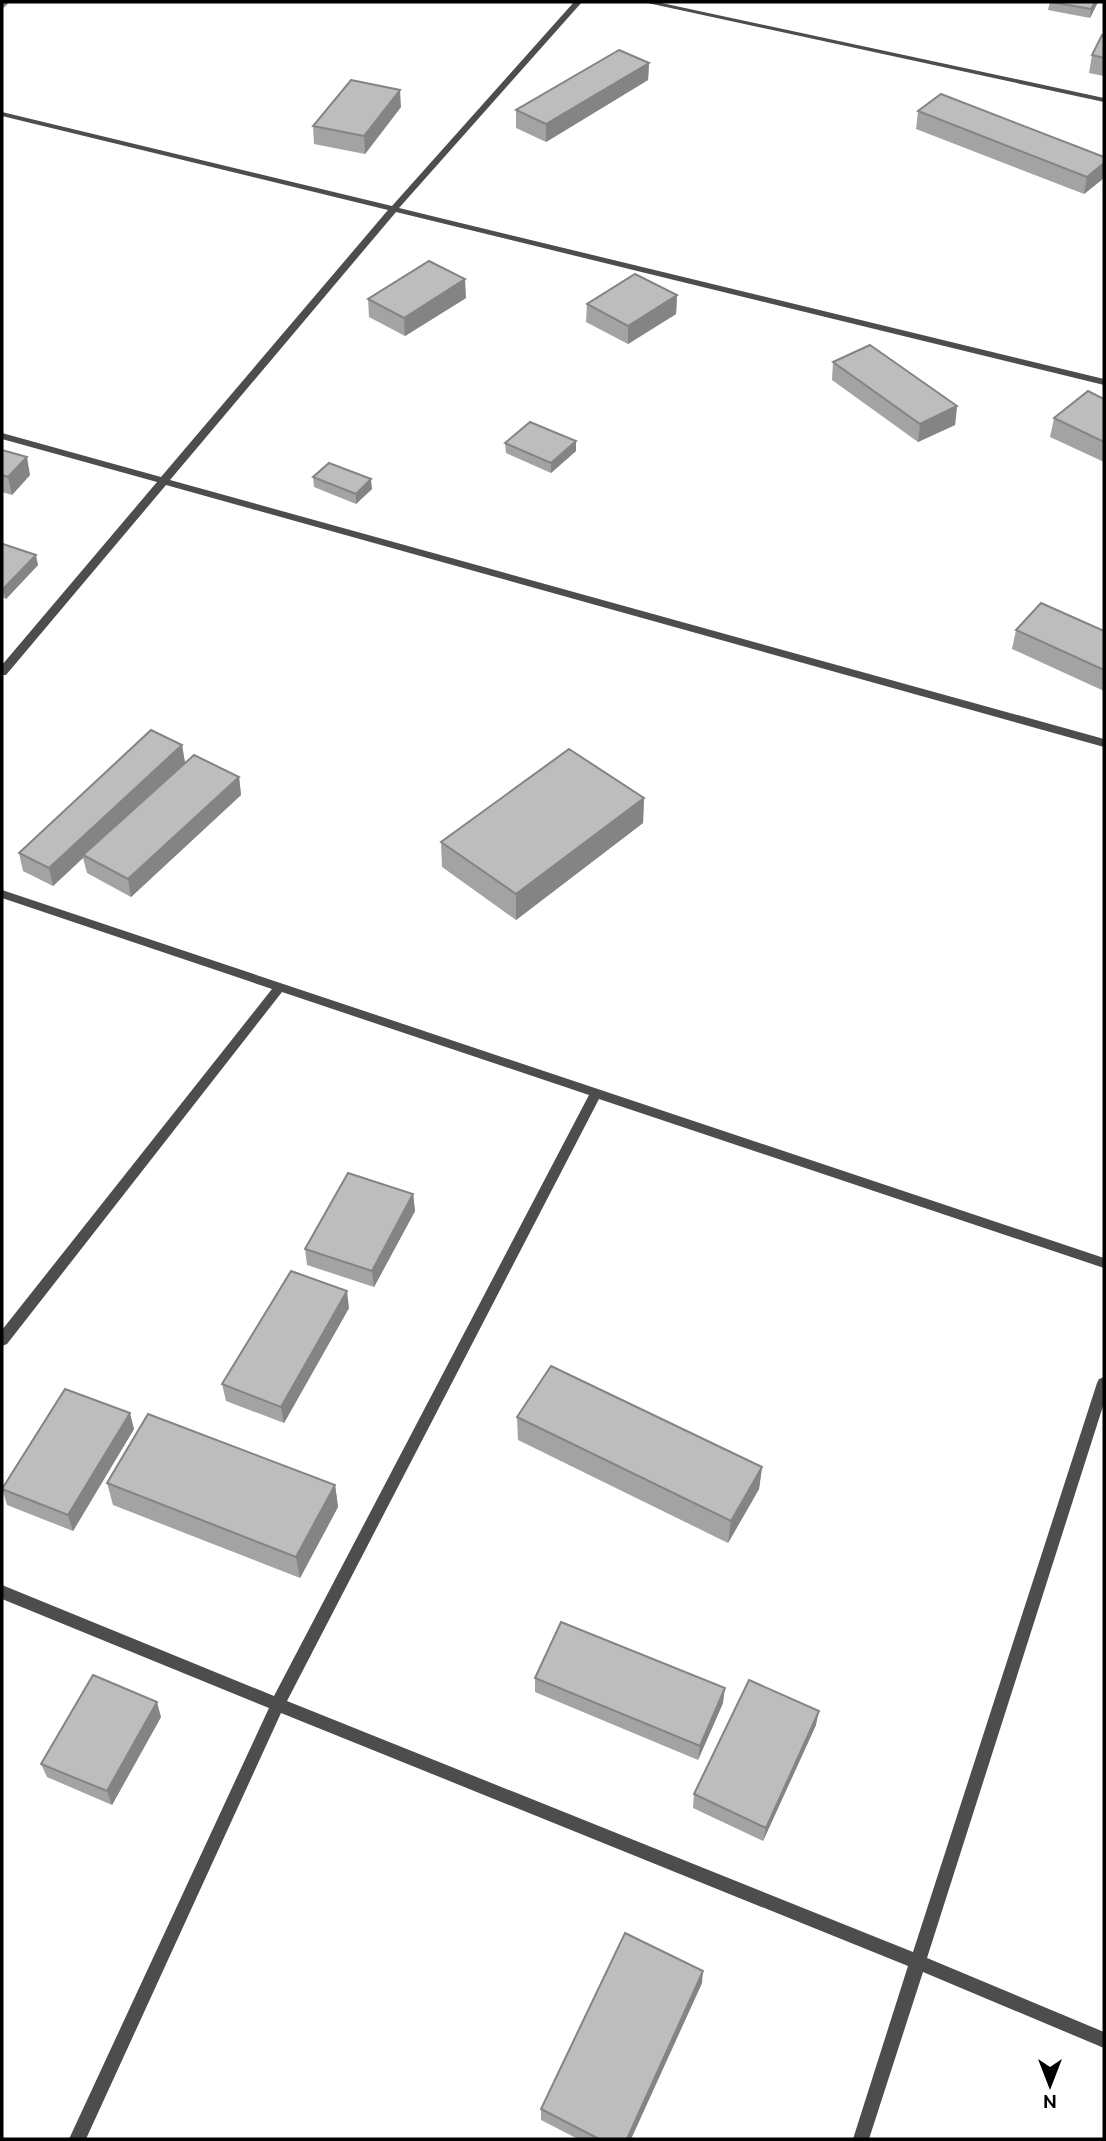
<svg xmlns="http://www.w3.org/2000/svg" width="1106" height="2141" font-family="Ubuntu,sans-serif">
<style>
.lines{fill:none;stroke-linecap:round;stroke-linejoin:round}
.minor{fill:#4d4d4d;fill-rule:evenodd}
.wall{fill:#a3a3a3}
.shaded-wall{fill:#848484}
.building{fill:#bdbdbd;stroke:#848484;stroke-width:2}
</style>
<rect width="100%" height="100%" fill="#fff"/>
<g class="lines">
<g class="minor">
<path d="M 574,2 L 582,2 L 399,208 L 1104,379 L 1104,385 L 396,212 L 170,480 L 1104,739 L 1104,747 L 166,485 L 6,675 L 2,675 L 2,665 L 157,482 L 2,439 L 2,433 L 161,477 L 388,210 L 2,116 L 2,112 L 392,206 Z"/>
<path d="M 643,2 L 657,2 L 1104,98 L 1104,102 Z"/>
<path d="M 2,890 L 1104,1258 L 1104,1268 L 599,1099 L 287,1701 L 913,1952 L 1097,1383 L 1099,1379 L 1104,1377 L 1104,1403 L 927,1958 L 1104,2032 L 1104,2048 L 923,1972 L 869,2139 L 853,2139 L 908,1966 L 281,1713 L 86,2139 L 69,2139 L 269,1708 L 2,1599 L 2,1585 L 274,1696 L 589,1095 L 282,992 L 7,1344 L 2,1346 L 2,1330 L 272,989 L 2,898 Z"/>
</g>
</g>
<g class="wall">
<path d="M 1050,2 L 1098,2 L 1090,18 L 1048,10 Z"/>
<path d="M 1104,36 L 1104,76 L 1089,73 L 1092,55 Z"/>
<path d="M 649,63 L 648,80 L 546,142 L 516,128 L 516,110 Z"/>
<path d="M 401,107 L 365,154 L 314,144 L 313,126 Z"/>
<path d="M 918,111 L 1104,157 L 1104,178 L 1084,194 L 916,129 Z"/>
<path d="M 677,295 L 676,314 L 628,344 L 586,322 L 587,304 Z"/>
<path d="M 466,298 L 405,336 L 369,317 L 368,299 Z"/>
<path d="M 833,362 L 957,406 L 955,425 L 918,442 L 832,380 Z"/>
<path d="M 1104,399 L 1104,462 L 1050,437 L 1054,418 Z"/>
<path d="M 576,441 L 576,451 L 551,473 L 506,453 L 505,443 Z"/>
<path d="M 2,450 L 30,475 L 12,495 L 2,492 Z"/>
<path d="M 313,477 L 372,489 L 356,504 L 314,487 Z"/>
<path d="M 2,545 L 38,565 L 6,599 L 2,597 Z"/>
<path d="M 1016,630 L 1104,631 L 1104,691 L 1012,649 Z"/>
<path d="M 182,745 L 185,763 L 239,777 L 241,795 L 131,897 L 87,873 L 83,858 L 53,886 L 23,871 L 19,853 Z"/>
<path d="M 644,798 L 643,823 L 516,920 L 442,867 L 441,842 Z"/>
<path d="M 413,1194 L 415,1211 L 374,1287 L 307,1265 L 305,1249 Z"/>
<path d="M 349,1308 L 284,1423 L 226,1401 L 222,1384 Z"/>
<path d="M 517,1417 L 762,1467 L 759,1489 L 728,1543 L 518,1440 Z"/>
<path d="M 134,1429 L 73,1531 L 7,1505 L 2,1488 Z"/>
<path d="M 107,1483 L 335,1485 L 338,1507 L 300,1578 L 113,1505 Z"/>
<path d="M 535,1678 L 723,1703 L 698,1760 L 535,1692 Z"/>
<path d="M 161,1717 L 112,1805 L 47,1777 L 41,1764 Z"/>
<path d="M 816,1725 L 763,1841 L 693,1808 L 694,1794 Z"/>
<path d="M 702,1983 L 631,2139 L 578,2139 L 541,2120 L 541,2109 Z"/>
</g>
<g class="shaded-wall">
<path d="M 2,2 L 10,2 L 2,9 Z"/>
<path d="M 1095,2 L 1098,2 L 1090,18 L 1091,9 Z"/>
<path d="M 649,63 L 648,80 L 546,142 L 546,124 Z"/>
<path d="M 400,90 L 401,107 L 365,154 L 364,136 Z"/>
<path d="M 1104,163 L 1104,178 L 1084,194 L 1087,177 Z"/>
<path d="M 465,279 L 466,298 L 405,336 L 404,318 Z"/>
<path d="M 677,295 L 676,314 L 628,344 L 628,326 Z"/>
<path d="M 957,406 L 955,425 L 918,442 L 920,424 Z"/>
<path d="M 576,441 L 576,451 L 551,473 L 551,463 Z"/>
<path d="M 27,457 L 30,475 L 12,495 L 8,477 Z"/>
<path d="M 371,479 L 372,489 L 356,504 L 356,494 Z"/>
<path d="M 36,555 L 38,565 L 6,599 L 3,589 Z"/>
<path d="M 182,745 L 185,763 L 83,855 L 83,858 L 53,886 L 49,868 Z"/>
<path d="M 239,777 L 241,795 L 131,897 L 128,879 Z"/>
<path d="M 644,798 L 643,823 L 516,920 L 516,894 Z"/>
<path d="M 413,1194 L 415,1211 L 374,1287 L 372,1271 Z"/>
<path d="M 347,1291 L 349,1308 L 284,1423 L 281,1407 Z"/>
<path d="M 130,1413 L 134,1429 L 73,1531 L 68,1515 Z"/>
<path d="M 762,1467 L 759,1489 L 728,1543 L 731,1521 Z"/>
<path d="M 335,1485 L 338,1507 L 300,1578 L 296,1557 Z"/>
<path d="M 725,1688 L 723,1703 L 698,1760 L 700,1746 Z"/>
<path d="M 157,1702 L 161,1717 L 112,1805 L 107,1791 Z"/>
<path d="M 819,1711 L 816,1725 L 763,1841 L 766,1828 Z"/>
<path d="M 703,1971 L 702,1983 L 631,2139 L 627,2139 Z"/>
</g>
<g class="building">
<path d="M 1051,2 L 1095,2 L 1091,9 Z"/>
<path d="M 1102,35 L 1104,36 L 1104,58 L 1092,55 Z"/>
<path d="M 619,50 L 649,63 L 546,124 L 516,110 Z"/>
<path d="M 351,80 L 400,90 L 364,136 L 313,126 Z"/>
<path d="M 941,94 L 1104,157 L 1104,163 L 1087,177 L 918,111 Z"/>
<path d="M 429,261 L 465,279 L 404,318 L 368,299 Z"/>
<path d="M 635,274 L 677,295 L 628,326 L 587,304 Z"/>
<path d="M 870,345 L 957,406 L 920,424 L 833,362 Z"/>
<path d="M 1088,391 L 1104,399 L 1104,442 L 1054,418 Z"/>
<path d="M 530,422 L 576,441 L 551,463 L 505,443 Z"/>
<path d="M 2,450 L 27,457 L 8,477 L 2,475 Z"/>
<path d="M 329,463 L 371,479 L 356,494 L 313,477 Z"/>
<path d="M 3,544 L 36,555 L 3,589 L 2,589 L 2,545 Z"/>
<path d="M 1041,603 L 1104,631 L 1104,670 L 1016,630 Z"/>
<path d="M 151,730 L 182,745 L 49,868 L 19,853 Z"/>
<path d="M 569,749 L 644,798 L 516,894 L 441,842 Z"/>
<path d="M 194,755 L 239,777 L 128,879 L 83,855 Z"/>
<path d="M 348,1173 L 413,1194 L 372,1271 L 305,1249 Z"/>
<path d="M 291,1271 L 347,1291 L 281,1407 L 222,1384 Z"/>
<path d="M 551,1366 L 762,1467 L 731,1521 L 517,1417 Z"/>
<path d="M 65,1389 L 130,1413 L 68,1515 L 2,1489 Z"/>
<path d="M 148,1414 L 335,1485 L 296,1557 L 107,1483 Z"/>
<path d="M 561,1622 L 725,1688 L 700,1746 L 535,1678 Z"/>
<path d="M 93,1675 L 157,1702 L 107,1791 L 41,1764 Z"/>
<path d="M 749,1680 L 819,1711 L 766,1828 L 694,1794 Z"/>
<path d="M 625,1933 L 703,1971 L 627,2139 L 599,2139 L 541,2109 Z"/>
</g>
<rect width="1106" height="2141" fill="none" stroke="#000000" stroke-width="7"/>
<g transform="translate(1050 2085) rotate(180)" stroke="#ffffff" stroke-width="5" paint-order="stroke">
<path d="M0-5L12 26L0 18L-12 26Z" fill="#000000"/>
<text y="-10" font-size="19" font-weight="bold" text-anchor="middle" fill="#000000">N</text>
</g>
</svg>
